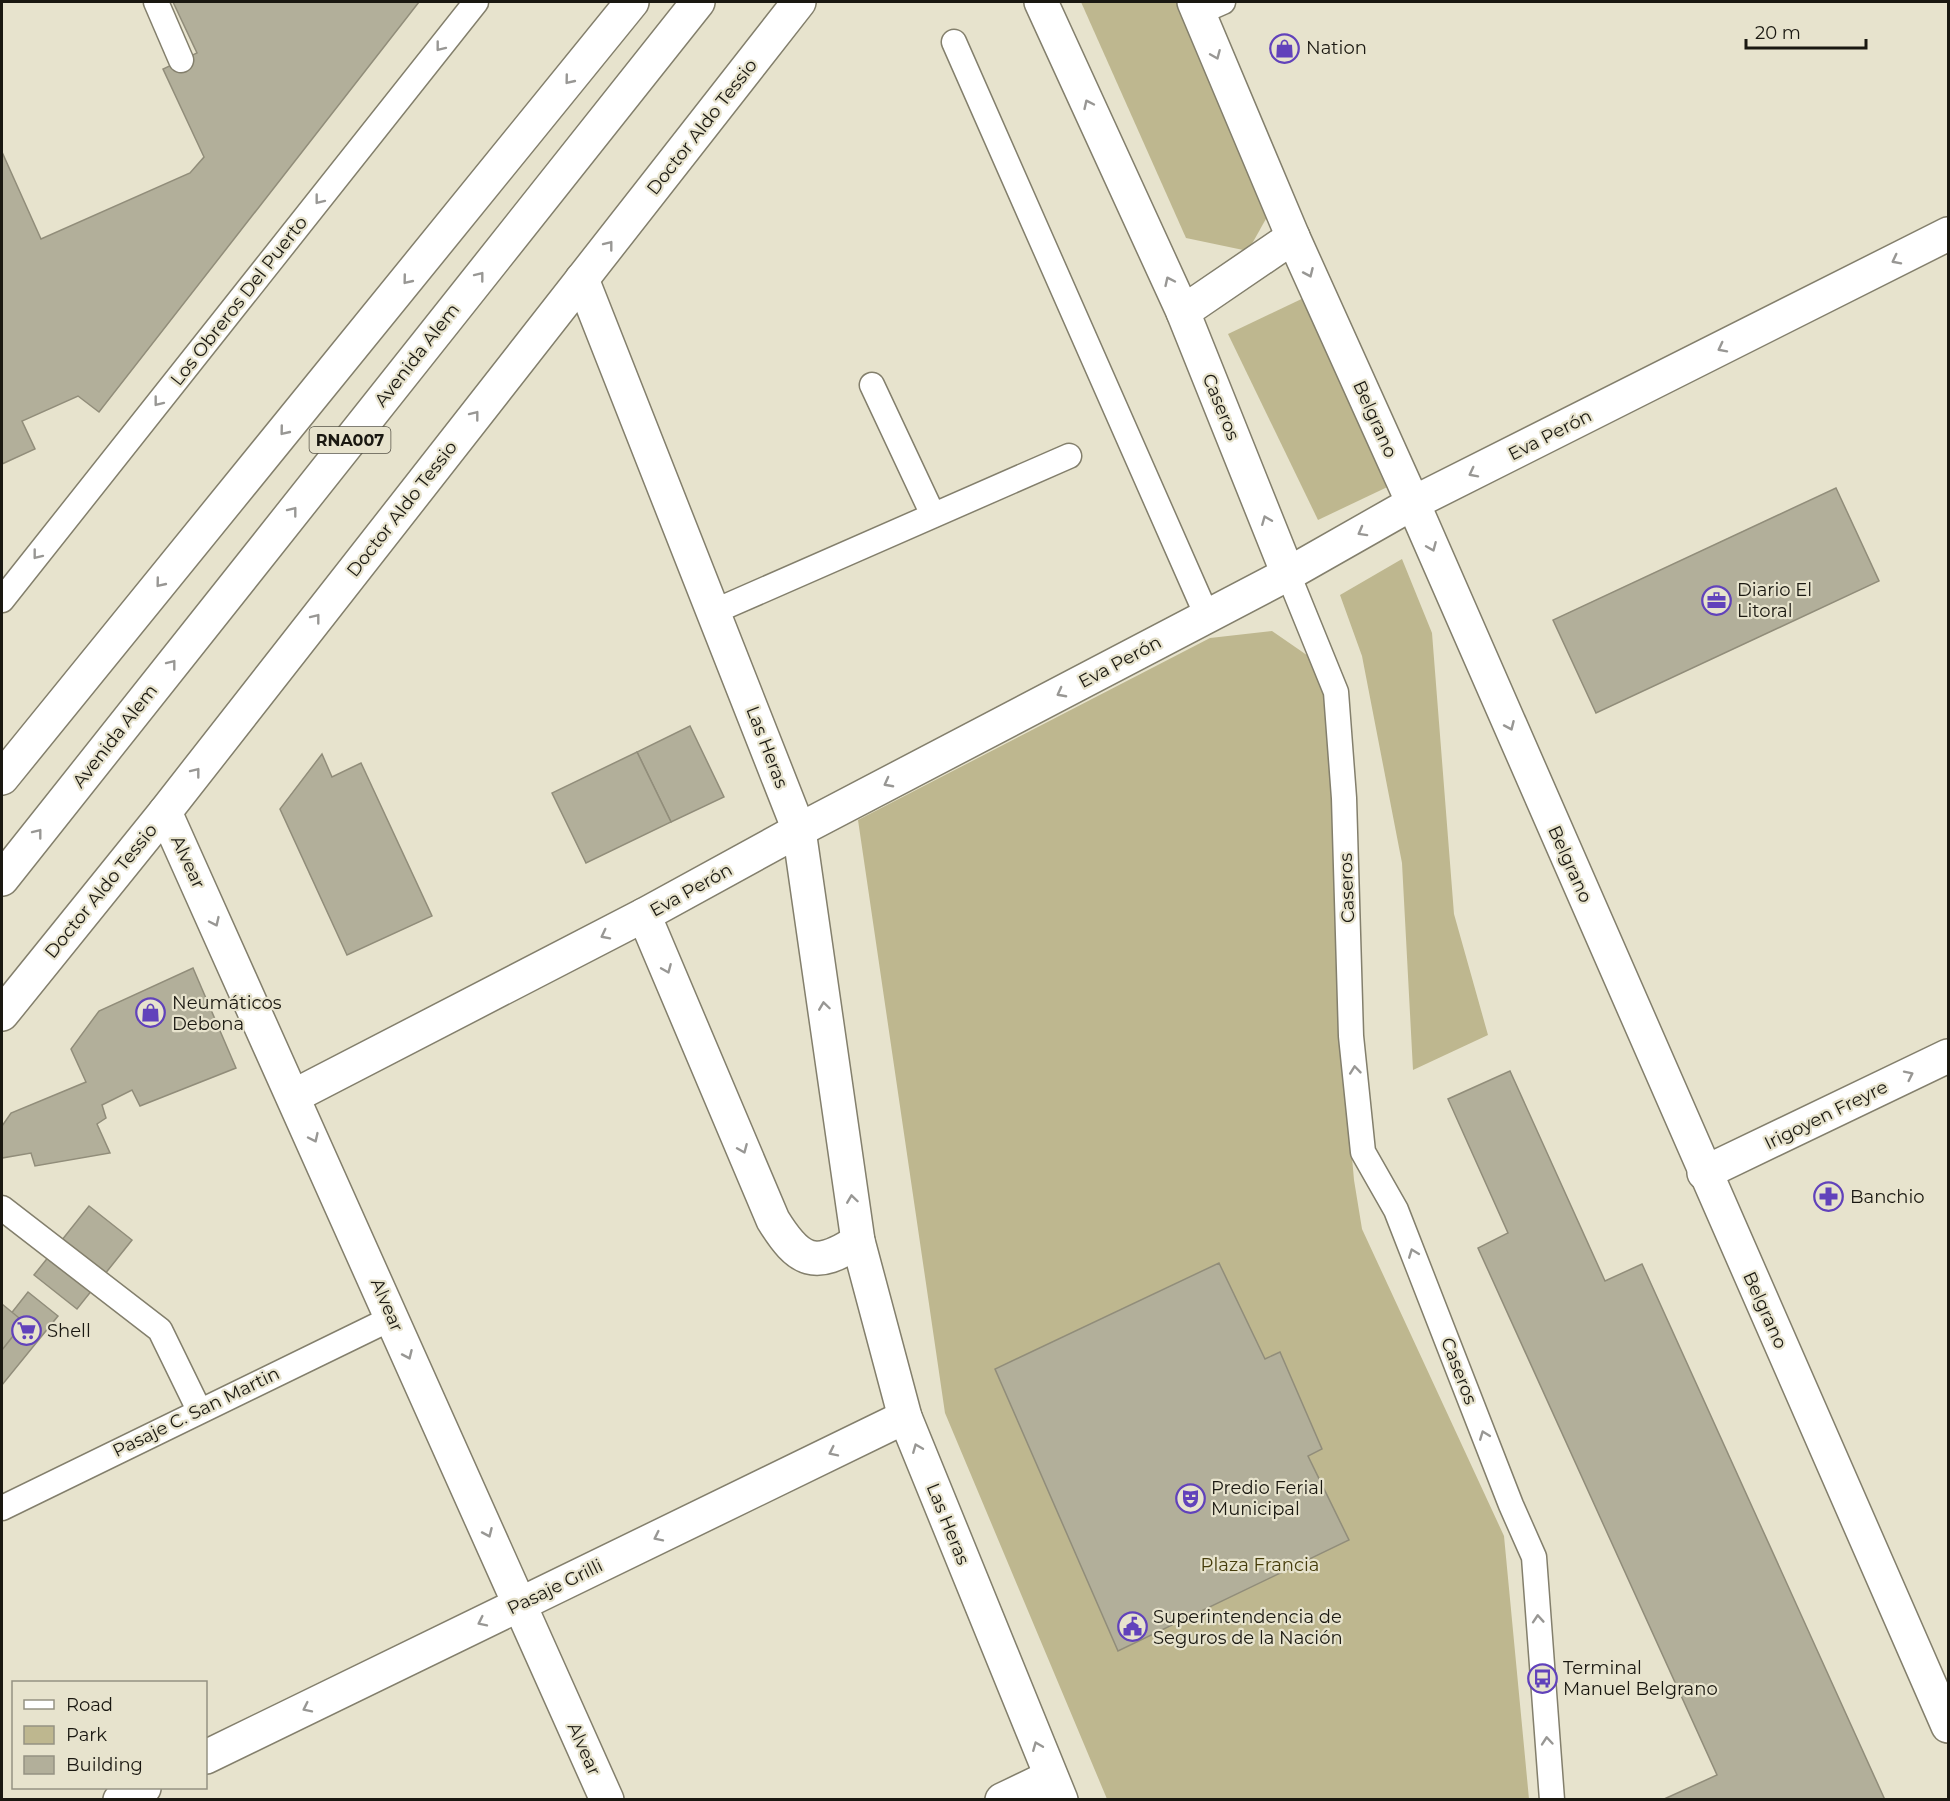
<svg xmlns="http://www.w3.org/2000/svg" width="1950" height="1801" font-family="Montserrat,sans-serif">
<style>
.green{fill:#beb78f}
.building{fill:#b2af9a;stroke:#918d7a;stroke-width:1.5}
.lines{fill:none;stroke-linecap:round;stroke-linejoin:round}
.lane-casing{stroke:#837f6c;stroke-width:27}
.street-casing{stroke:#837f6c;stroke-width:36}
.secondary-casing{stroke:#837f6c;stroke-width:36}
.highway-casing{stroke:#837f6c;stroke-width:36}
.lane{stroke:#fff;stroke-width:24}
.street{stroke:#fff;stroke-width:33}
.secondary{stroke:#fff;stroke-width:33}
.highway{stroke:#fff;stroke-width:33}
.oneway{stroke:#989794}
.labels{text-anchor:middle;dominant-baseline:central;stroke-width:4.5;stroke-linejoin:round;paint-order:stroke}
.shield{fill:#e7e3cd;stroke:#585549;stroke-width:1.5}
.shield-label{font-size:16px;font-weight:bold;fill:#1a1811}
.poi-label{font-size:18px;fill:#1a1811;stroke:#e7e3cd;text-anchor:start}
.street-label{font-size:18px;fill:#1a1811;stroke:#e7e3cd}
.park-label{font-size:18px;fill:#453c0a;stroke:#e7e3cd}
</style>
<rect width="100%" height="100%" fill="#e7e3cd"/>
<g class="green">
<path d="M 1081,2 L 1189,2 L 1277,199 L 1248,251 L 1186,238 Z"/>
<path d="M 1312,294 L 1400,481 L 1318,520 L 1228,334 Z"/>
<path d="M 1402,559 L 1432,633 L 1454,914 L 1488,1035 L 1413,1070 L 1402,863 L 1362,656 L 1340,595 Z"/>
<path d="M 1272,631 L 1314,660 L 1339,713 L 1337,986 L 1354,1180 L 1362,1229 L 1504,1536 L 1529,1799 L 1107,1799 L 945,1413 L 858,820 L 1210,638 Z"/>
</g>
<g class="building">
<path d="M 173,2 L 419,2 L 99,412 L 78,396 L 22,421 L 35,449 L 2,464 L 2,152 L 41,239 L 190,173 L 204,157 L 163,69 L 197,53 Z"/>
<path d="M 1836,488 L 1879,581 L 1596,713 L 1553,620 Z"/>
<path d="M 690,726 L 724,797 L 671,822 L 637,752 Z"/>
<path d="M 637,752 L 671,822 L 586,863 L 552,793 Z"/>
<path d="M 322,754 L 332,777 L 361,763 L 432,916 L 347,955 L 280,809 Z"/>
<path d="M 193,968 L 236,1068 L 140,1106 L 132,1090 L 102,1105 L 106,1118 L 97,1124 L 110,1153 L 35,1166 L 31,1153 L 2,1158 L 2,1126 L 11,1113 L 86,1082 L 71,1049 L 99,1011 Z"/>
<path d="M 1510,1071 L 1605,1281 L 1642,1264 L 1885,1800 L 1662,1800 L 1717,1775 L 1478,1248 L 1508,1233 L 1448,1099 Z"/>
<path d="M 89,1206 L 132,1240 L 77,1309 L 34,1275 Z"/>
<path d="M 1219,1263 L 1265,1359 L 1280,1352 L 1322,1449 L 1308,1456 L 1349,1540 L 1118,1651 L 995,1369 Z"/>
<path d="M 28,1292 L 58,1316 L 2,1385 L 2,1325 Z"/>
<path d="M 2,1304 L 24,1322 L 2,1350 Z"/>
</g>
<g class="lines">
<defs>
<g id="lane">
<path d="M 156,2 L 181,60"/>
<path d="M 1198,13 L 1223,2"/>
<path d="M 954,42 L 1207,616"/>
<path d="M 872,385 L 933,515"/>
<path d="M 1288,574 L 1336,692 L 1344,798 L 1351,1036 L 1363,1152 L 1396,1210 L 1511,1505 L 1534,1557 L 1552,1800"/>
<path d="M 2,600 L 476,2"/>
<path d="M 713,612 L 1069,456"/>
<path d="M 2,1208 L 160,1330 L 199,1410"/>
<path d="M 2,1508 L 392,1318"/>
</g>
<g id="street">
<path d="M 1041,2 L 1183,312 L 1288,574"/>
<path d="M 1194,2 L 1293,237 L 1413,503 L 1948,1726"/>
<path d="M 582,279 L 799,830 L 858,1241 L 905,1417 L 1061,1800"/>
<path d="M 1183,312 L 1293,237"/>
<path d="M 165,812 C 314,1140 461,1469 607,1800"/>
<path d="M 644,915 L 773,1220 C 799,1262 815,1270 858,1241"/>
<path d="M 294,1096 L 644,915 L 799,830 L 1288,574 L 1413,503 L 1948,234"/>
<path d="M 1704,1173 L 1948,1056"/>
<path d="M 206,1757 L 905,1417"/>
<path d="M 120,1800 L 144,1788"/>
<path d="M 1002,1800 L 1050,1777"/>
</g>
<path id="secondary" d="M 2,1014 L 165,812 L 799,2"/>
<g id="highway">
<path d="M 2,778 L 632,2"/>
<path d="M 2,879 L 698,2"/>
</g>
</defs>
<use href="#lane" class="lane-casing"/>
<use href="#street" class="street-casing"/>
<use href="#secondary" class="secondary-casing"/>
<use href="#highway" class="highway-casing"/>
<use href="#lane" class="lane"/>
<use href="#street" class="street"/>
<use href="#secondary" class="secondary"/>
<use href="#highway" class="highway"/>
</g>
<defs><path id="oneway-chevron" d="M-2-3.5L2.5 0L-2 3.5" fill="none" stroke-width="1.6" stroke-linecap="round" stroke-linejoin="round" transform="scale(1.5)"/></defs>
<g class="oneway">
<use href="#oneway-chevron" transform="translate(440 47) rotate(128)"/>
<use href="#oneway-chevron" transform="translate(1216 55) rotate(67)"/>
<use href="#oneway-chevron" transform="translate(569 80) rotate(129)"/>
<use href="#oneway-chevron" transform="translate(1088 104) rotate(-115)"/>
<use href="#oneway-chevron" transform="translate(319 200) rotate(128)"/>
<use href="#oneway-chevron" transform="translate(609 245) rotate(-52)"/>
<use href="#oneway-chevron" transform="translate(1896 260) rotate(153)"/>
<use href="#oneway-chevron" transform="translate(1309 273) rotate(66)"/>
<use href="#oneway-chevron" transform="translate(480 276) rotate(-52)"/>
<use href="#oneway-chevron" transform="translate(407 280) rotate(129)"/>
<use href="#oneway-chevron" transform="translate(1169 281) rotate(-115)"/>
<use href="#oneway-chevron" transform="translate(1722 348) rotate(153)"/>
<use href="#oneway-chevron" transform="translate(158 402) rotate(128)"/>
<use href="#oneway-chevron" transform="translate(475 415) rotate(-52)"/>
<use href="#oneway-chevron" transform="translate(284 431) rotate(129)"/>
<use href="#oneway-chevron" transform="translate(1473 473) rotate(153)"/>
<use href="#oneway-chevron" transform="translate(293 511) rotate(-52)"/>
<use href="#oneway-chevron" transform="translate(1266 520) rotate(-112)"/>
<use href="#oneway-chevron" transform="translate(1362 532) rotate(151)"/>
<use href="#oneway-chevron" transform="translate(1432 547) rotate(67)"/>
<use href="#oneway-chevron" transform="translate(37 555) rotate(128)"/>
<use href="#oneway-chevron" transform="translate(160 583) rotate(129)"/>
<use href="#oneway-chevron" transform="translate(316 618) rotate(-52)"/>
<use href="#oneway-chevron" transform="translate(172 664) rotate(-52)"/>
<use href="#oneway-chevron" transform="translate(1061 693) rotate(152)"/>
<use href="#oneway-chevron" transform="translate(1510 726) rotate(66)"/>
<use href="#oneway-chevron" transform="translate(196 772) rotate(-52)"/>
<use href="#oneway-chevron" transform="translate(888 783) rotate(152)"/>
<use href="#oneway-chevron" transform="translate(38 833) rotate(-52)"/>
<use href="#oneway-chevron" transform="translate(215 922) rotate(65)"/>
<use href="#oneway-chevron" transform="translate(605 935) rotate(153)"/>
<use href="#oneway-chevron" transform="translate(667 969) rotate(67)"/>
<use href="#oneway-chevron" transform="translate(824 1006) rotate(-98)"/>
<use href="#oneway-chevron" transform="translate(1355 1070) rotate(-96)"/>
<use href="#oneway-chevron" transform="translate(1909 1075) rotate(-26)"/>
<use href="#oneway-chevron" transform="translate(314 1138) rotate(65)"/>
<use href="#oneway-chevron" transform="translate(743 1149) rotate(67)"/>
<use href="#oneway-chevron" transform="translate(852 1199) rotate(-98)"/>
<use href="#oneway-chevron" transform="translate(1413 1253) rotate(-111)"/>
<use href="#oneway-chevron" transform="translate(408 1355) rotate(66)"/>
<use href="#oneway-chevron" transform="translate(1484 1435) rotate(-111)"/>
<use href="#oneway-chevron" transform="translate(917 1448) rotate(-112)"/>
<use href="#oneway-chevron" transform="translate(833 1452) rotate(154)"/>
<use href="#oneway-chevron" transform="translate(488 1533) rotate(66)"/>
<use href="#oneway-chevron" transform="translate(658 1537) rotate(154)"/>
<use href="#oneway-chevron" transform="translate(1538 1619) rotate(-94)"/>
<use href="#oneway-chevron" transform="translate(482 1622) rotate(154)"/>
<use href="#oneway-chevron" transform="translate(307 1708) rotate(154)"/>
<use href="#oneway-chevron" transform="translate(1547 1741) rotate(-95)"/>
<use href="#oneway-chevron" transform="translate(1037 1746) rotate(-112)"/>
</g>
<defs>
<symbol id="shop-ring" viewBox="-11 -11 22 22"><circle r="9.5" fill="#e7e3cd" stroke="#6142bb" stroke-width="1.5"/><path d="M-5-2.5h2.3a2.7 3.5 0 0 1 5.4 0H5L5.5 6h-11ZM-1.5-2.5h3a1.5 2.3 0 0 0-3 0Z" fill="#6142bb"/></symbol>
<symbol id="office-ring" viewBox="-11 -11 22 22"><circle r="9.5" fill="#e7e3cd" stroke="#6142bb" stroke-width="1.5"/><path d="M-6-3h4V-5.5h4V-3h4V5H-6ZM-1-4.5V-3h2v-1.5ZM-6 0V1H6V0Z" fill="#6142bb"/></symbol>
<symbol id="pharmacy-ring" viewBox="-11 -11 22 22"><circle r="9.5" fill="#e7e3cd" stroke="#6142bb" stroke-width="1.5"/><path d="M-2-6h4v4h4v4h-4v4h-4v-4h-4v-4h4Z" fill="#6142bb"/></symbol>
<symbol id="supermarket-ring" viewBox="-11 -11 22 22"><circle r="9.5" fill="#e7e3cd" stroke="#6142bb" stroke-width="1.5"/><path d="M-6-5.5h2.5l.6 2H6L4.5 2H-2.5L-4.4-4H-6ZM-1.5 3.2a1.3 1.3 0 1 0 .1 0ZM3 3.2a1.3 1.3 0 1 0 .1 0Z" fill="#6142bb"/></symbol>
<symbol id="theatre-ring" viewBox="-11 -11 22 22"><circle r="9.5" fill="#e7e3cd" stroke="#6142bb" stroke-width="1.5"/><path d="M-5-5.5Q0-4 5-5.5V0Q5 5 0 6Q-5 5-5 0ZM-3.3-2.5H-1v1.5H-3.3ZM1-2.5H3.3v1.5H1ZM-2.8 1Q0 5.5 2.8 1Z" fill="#6142bb"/></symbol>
<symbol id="civic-ring" viewBox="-11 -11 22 22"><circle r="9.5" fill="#e7e3cd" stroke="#6142bb" stroke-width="1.5"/><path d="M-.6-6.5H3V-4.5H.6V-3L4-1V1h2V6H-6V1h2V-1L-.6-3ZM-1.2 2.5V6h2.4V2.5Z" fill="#6142bb"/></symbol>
<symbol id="bus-ring" viewBox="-11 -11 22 22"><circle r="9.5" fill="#e7e3cd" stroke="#6142bb" stroke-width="1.5"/><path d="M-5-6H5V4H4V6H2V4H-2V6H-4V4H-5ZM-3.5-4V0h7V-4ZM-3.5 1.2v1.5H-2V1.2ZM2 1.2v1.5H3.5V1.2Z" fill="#6142bb"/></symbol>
</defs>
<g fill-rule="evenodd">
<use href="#shop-ring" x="1268" y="32" width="33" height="33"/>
<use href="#office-ring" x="1700" y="584" width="33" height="33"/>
<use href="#shop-ring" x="134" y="996" width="33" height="33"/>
<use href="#pharmacy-ring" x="1812" y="1180" width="33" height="33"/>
<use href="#supermarket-ring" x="10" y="1314" width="33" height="33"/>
<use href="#theatre-ring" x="1174" y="1482" width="33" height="33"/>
<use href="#civic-ring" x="1116" y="1610" width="33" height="33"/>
<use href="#bus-ring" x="1526" y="1662" width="33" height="33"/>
</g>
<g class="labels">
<rect class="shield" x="309.5" y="427" width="81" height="26" rx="4.5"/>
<g class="shield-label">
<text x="350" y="440">RNA007</text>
</g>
<g class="poi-label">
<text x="1306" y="48">Nation</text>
<text x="1737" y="590">Diario El<tspan x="1737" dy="21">Litoral</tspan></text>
<text x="172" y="1003">Neumáticos<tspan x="172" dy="21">Debona</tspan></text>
<text x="1850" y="1197">Banchio</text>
<text x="47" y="1331">Shell</text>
<text x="1211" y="1488">Predio Ferial<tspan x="1211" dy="21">Municipal</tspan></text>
<text x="1153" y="1617">Superintendencia de<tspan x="1153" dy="21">Seguros de la Nación</tspan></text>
<text x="1563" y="1668">Terminal<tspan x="1563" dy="21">Manuel Belgrano</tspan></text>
</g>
<g class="street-label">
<text transform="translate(702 127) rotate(-52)">Doctor Aldo Tessio</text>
<text transform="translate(239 301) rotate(-52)">Los Obreros Del Puerto</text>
<text transform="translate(417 355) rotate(-52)">Avenida Alem</text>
<text transform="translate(1221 407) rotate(68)">Caseros</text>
<text transform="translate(1375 419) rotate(66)">Belgrano</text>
<text transform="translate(1550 435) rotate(-27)">Eva Perón</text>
<text transform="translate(402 509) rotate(-52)">Doctor Aldo Tessio</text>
<text transform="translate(1120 662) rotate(-28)">Eva Perón</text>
<text transform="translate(115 736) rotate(-52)">Avenida Alem</text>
<text transform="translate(767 747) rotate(69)">Las Heras</text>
<text transform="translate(188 862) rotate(65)">Alvear</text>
<text transform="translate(1570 864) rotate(66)">Belgrano</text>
<text transform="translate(1347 888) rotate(-92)">Caseros</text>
<text transform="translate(691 890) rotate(-29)">Eva Perón</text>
<text transform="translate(101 891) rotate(-51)">Doctor Aldo Tessio</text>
<text transform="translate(1826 1115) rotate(-26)">Irigoyen Freyre</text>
<text transform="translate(387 1305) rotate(67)">Alvear</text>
<text transform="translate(1765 1310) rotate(66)">Belgrano</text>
<text transform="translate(1459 1371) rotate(69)">Caseros</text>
<text transform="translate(196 1412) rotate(-26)">Pasaje C. San Martin</text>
<text transform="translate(948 1524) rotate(68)">Las Heras</text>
<text transform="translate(555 1587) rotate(-26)">Pasaje Grilli</text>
<text transform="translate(584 1749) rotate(66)">Alvear</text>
</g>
<g class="park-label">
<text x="1260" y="1565">Plaza Francia</text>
</g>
</g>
<rect width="1950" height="1801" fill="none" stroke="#1a1811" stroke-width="6"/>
<rect x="12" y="1681" width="195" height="108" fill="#e7e3cd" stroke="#959282" stroke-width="1.5"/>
<rect x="24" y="1700" width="30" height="9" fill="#ffffff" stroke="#959282" stroke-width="1.5"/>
<text x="66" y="1711" font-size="18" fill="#1a1811">Road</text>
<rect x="24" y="1726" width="30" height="18" fill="#beb78f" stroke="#959282" stroke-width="1.5"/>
<text x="66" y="1741" font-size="18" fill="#1a1811">Park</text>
<rect x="24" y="1756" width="30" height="18" fill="#b2af9a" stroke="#959282" stroke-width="1.5"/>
<text x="66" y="1771" font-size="18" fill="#1a1811">Building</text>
<path d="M1746 39v9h120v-9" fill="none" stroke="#1a1811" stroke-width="3"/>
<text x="1755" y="39" font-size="18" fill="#1a1811" stroke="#e7e3cd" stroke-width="4.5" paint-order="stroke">20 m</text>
</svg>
